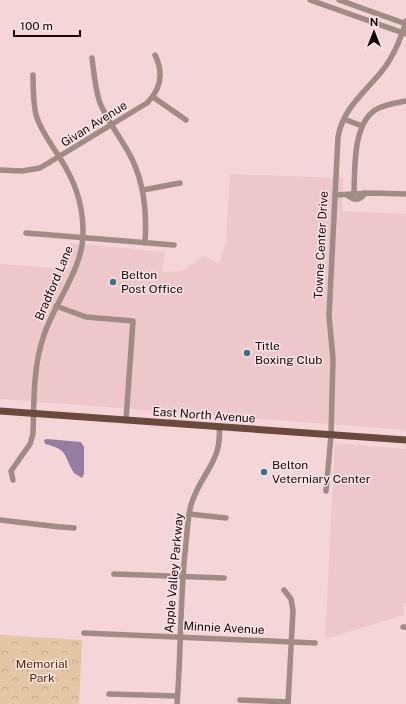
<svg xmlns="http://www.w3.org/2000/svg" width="406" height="704" font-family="'Public Sans',sans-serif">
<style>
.built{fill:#eec7ca}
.park{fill:url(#park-crowns)}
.water{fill:#957da1}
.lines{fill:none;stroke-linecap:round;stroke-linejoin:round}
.minor{stroke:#a08c84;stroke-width:5.5}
.major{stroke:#6b493b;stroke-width:7}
.poi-dot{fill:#38748b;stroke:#fde4e6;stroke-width:1.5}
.labels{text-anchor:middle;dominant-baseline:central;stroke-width:3;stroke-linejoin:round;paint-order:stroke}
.street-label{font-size:12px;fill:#120809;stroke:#fde4e6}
.poi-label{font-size:12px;fill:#120809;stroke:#fde4e6;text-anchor:start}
.park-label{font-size:12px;fill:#4c2e00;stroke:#fde4e6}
</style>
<defs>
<pattern id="park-crowns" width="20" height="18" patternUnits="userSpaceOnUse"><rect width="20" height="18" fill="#e3c6a3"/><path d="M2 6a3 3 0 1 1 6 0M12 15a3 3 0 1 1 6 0" fill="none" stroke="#c2a98b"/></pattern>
</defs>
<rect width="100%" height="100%" fill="#f4d5d8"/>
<g class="built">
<path d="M 230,174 L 343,178 L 342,211 L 406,214 L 406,430 L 0,399 L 0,264 L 69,269 L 70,243 L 165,252 L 162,272 L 182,271 L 204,256 L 219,264 L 226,242 Z"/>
<path d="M 335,443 L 406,449 L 406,603 L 404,603 L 404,615 L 325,639 Z"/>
</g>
<path class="park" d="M 0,635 L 82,640 L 79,704 L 0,704 Z"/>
<path class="water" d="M 47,439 L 81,442 L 84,447 L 84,474 L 82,478 L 74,473 C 63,455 69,450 45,444 L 44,440 Z"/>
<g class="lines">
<g class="minor">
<path d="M 310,0 L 406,34"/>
<path d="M 339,0 L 406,24"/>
<path d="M 92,58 C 94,73 95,89 100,103 C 108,123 123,140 132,159 C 145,186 147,214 145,243"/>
<path d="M 153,97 L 186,120"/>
<path d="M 344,119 L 362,126"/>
<path d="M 0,170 L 22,171 L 40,168 L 147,103 C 161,89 164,73 155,55"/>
<path d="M 143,190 L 180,183"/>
<path d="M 354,194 C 355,169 352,120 379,108 C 387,104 397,103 406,101"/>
<path d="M 335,195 L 371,193 L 406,194"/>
<path d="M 347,195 C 354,201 360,201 365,193"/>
<path d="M 26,233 L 174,245"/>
<path d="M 56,306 L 86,317 L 133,321 L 126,420"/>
<path d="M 13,480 L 11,471 L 30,444 L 33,434 C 34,402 33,368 43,338 C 54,302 84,269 83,231 C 83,210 77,188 67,170 C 57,151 42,135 36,115 C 33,102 33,88 33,75"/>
<path d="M 326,491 L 331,435 L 333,359 L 329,316 L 338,137 C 343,108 365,92 382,71 C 394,56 401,38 406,21"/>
<path d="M 189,514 L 226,518"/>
<path d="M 0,520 L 60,527"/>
<path d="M 62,527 L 74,528"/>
<path d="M 114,574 L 224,578"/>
<path d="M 284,590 L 291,599 L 293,610 L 288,704"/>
<path d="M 403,627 L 406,627"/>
<path d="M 84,633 L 315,643"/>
<path d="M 109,694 L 177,696"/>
<path d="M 240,700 L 288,702"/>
<path d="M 177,704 C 181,654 180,603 185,553 C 187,537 187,520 191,505 C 200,474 223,461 219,427"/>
</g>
<path class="major" d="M 0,411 L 406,440"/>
</g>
<g class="poi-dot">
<circle cx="113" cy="282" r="4"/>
<circle cx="247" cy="353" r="4"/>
<circle cx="264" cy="472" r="4"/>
</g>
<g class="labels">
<g class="street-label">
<text transform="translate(94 124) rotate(-32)">Givan Avenue</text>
<text transform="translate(321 245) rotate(-87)">Towne Center Drive</text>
<text transform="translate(54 283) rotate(-67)">Bradford Lane</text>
<text transform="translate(204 415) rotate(4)">East North Avenue</text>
<text transform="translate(174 573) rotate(-85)">Apple Valley Parkway</text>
<text transform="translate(224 628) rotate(3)">Minnie Avenue</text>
</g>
<g class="poi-label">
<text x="121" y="275">Belton<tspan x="121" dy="14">Post Office</tspan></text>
<text x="255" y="346">Title<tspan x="255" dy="14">Boxing Club</tspan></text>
<text x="272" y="465">Belton<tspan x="272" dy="14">Veterniary Center</tspan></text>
</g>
<g class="park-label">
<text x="42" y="664">Memorial<tspan x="42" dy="14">Park</tspan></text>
</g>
</g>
<g transform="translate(374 32)" stroke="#fde4e6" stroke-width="3" paint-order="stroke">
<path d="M0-3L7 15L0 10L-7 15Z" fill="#120809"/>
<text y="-6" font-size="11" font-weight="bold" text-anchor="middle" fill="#120809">N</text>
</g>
<path d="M14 30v6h66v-6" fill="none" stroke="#120809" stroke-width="2"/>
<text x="20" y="30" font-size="12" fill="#120809" stroke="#fde4e6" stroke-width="3" paint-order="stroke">100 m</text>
</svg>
